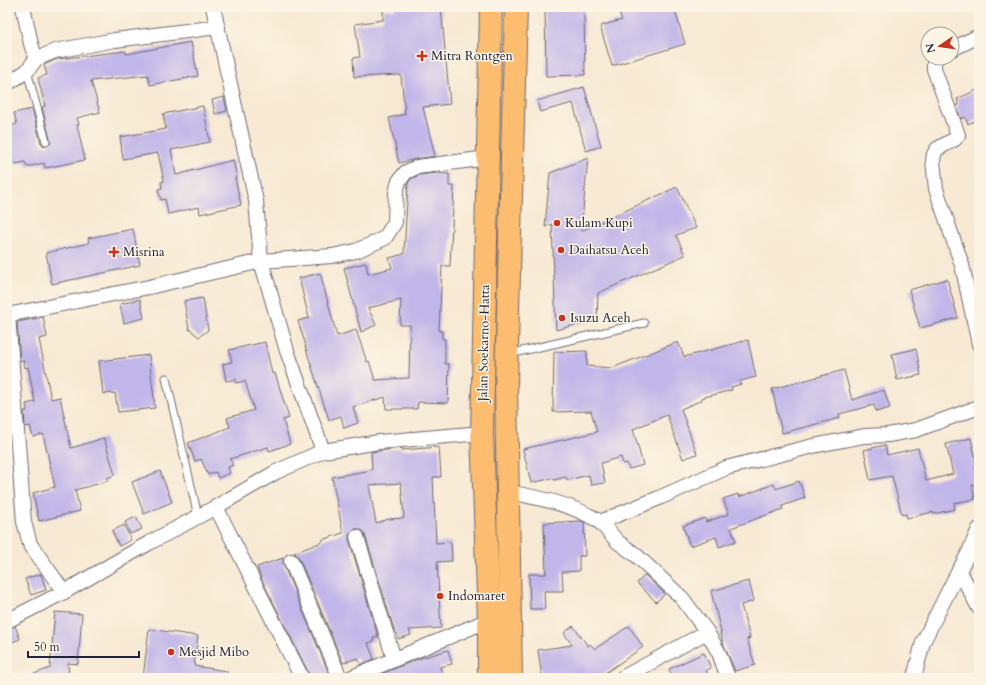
<svg xmlns="http://www.w3.org/2000/svg" width="986" height="685" font-family="Cardo,serif">
<style>
.building{fill:#c1b6e9;fill-rule:evenodd}
.lines{fill:none;stroke-linecap:round;stroke-linejoin:round}
.service-casing{stroke:#6d6870;stroke-width:9}
.minor-casing{stroke:#6d6870;stroke-width:16}
.trunk-casing{stroke:#6d6870;stroke-width:24}
.service{stroke:#fff;stroke-width:7}
.minor{stroke:#fff;stroke-width:14}
.trunk{stroke:#fcbd6f;stroke-width:22}
.poi-dot{fill:#c8321e;stroke:#fcf5e5;stroke-width:1.5}
.labels{text-anchor:middle;dominant-baseline:central;stroke-width:3;stroke-linejoin:round;paint-order:stroke}
.poi-label{font-size:13px;fill:#22223b;stroke:#fcf5e5;text-anchor:start}
.street-label{font-size:13px;fill:#22223b;stroke:#fcf5e5}
</style>
<rect width="100%" height="100%" fill="#fcf5e5"/>
<filter id="ink" filterUnits="userSpaceOnUse"><feTurbulence type="fractalNoise" baseFrequency=".025" numOctaves="2"/><feDisplacementMap in="SourceGraphic" scale="8" xChannelSelector="R" yChannelSelector="G"/><feConvolveMatrix kernelMatrix="1 2 1 2 8 2 1 2 1" color-interpolation-filters="sRGB"/></filter>
<filter id="wash" filterUnits="userSpaceOnUse"><feTurbulence type="fractalNoise" baseFrequency=".012" numOctaves="4" result="noise"/><feDisplacementMap in="SourceGraphic" scale="16" xChannelSelector="R" yChannelSelector="G"/><feGaussianBlur stdDeviation="0.9" result="paint"/><feColorMatrix in="noise" values="0 0 0 0 0 0 0 0 0 0 0 0 0 0 0 0 0 1.4 0 .05"/><feComposite in="paint" operator="in"/></filter>
<g filter="url(#wash)">
<rect width="100%" height="100%" fill="#f7e9d3"/>
<g id="blocks">
<g class="building">
<path d="M 395,7 L 441,7 L 450,104 L 423,107 L 435,156 L 416,159 L 399,163 L 389,118 L 405,114 L 401,75 L 354,77 L 353,58 L 360,57 L 355,24 L 383,20 L 383,10 L 395,9 Z"/>
<path d="M 545,7 L 584,7 L 585,75 L 546,76 Z"/>
<path d="M 617,7 L 674,7 L 685,44 L 612,66 L 600,26 L 622,20 Z"/>
<path d="M 191,42 L 198,76 L 150,85 L 148,75 L 91,81 L 100,112 L 77,118 L 79,124 L 77,125 L 85,160 L 45,168 L 44,163 L 27,167 L 25,162 L 10,165 L 7,153 L 7,127 L 17,124 L 14,113 L 32,109 L 41,143 L 44,146 L 47,146 L 51,143 L 42,107 L 45,106 L 38,78 L 47,75 L 44,65 L 57,59 L 66,58 L 126,51 L 126,54 Z"/>
<path d="M 584,87 L 601,146 L 586,151 L 573,103 L 540,112 L 537,101 Z"/>
<path d="M 979,89 L 979,119 L 968,124 L 965,117 L 961,119 L 956,106 L 959,105 L 957,99 Z"/>
<path d="M 224,97 L 227,111 L 215,114 L 212,100 Z"/>
<path d="M 203,106 L 210,142 L 171,150 L 176,175 L 233,160 L 237,178 L 235,178 L 241,205 L 200,214 L 199,207 L 168,214 L 165,199 L 161,200 L 158,189 L 162,188 L 161,182 L 164,181 L 158,153 L 123,159 L 120,137 L 166,129 L 163,114 Z"/>
<path d="M 588,158 L 581,231 L 677,187 L 696,228 L 676,235 L 685,255 L 598,293 L 597,319 L 556,330 L 552,224 L 545,227 L 550,173 Z"/>
<path d="M 438,173 L 449,174 L 449,186 L 454,186 L 450,266 L 442,266 L 439,331 L 442,331 L 442,339 L 445,339 L 445,364 L 449,364 L 448,403 L 418,402 L 417,409 L 386,409 L 385,397 L 353,407 L 358,423 L 344,428 L 341,416 L 329,420 L 305,346 L 306,346 L 298,321 L 309,318 L 299,278 L 320,273 L 337,336 L 356,330 L 367,362 L 369,361 L 375,380 L 409,378 L 410,325 L 400,325 L 401,300 L 368,308 L 376,325 L 361,332 L 344,268 L 366,263 L 368,274 L 392,268 L 389,258 L 404,254 L 408,183 L 411,179 L 419,175 Z"/>
<path d="M 133,229 L 140,265 L 52,284 L 46,253 L 89,243 L 88,238 Z"/>
<path d="M 947,279 L 958,318 L 920,328 L 909,290 Z"/>
<path d="M 203,298 L 208,330 L 199,337 L 189,329 L 184,301 Z"/>
<path d="M 140,299 L 144,318 L 124,323 L 120,304 Z"/>
<path d="M 43,317 L 47,337 L 39,339 L 51,399 L 60,397 L 71,448 L 104,438 L 115,475 L 107,478 L 108,481 L 75,490 L 80,511 L 39,521 L 33,493 L 55,487 L 43,434 L 33,437 L 30,426 L 25,427 L 24,411 L 27,411 L 26,404 L 35,402 L 28,367 L 25,368 L 23,360 L 20,361 L 17,322 Z"/>
<path d="M 748,340 L 756,377 L 740,381 L 741,384 L 731,387 L 732,390 L 701,398 L 702,400 L 681,409 L 697,454 L 683,459 L 667,415 L 633,429 L 643,465 L 629,469 L 627,463 L 623,464 L 621,457 L 601,463 L 605,483 L 591,485 L 589,475 L 567,480 L 566,477 L 554,480 L 553,478 L 531,483 L 523,449 L 597,432 L 591,411 L 553,412 L 554,352 L 587,351 L 587,366 L 612,368 L 678,342 L 684,357 Z"/>
<path d="M 265,342 L 272,374 L 275,373 L 289,418 L 283,420 L 290,444 L 269,451 L 268,447 L 230,459 L 233,465 L 228,467 L 230,473 L 218,478 L 216,472 L 208,475 L 201,459 L 195,461 L 188,443 L 230,427 L 227,418 L 254,410 L 245,381 L 236,383 L 236,379 L 226,381 L 223,364 L 232,362 L 229,350 Z"/>
<path d="M 916,349 L 921,375 L 897,380 L 892,354 Z"/>
<path d="M 149,355 L 155,408 L 118,412 L 115,393 L 103,394 L 99,361 Z"/>
<path d="M 844,370 L 852,400 L 884,390 L 890,408 L 876,412 L 874,405 L 839,414 L 840,418 L 782,433 L 772,389 Z"/>
<path d="M 971,438 L 977,465 L 975,465 L 979,483 L 972,485 L 975,499 L 954,503 L 955,509 L 933,514 L 933,512 L 907,518 L 906,514 L 902,515 L 892,476 L 870,480 L 864,450 L 885,445 L 887,455 L 918,448 L 926,481 L 953,474 L 946,444 Z"/>
<path d="M 439,447 L 441,477 L 433,477 L 436,543 L 451,542 L 452,561 L 437,562 L 441,628 L 409,630 L 411,635 L 398,639 L 397,633 L 395,633 L 365,535 L 363,531 L 359,529 L 354,529 L 349,535 L 349,539 L 378,637 L 373,638 L 374,641 L 368,643 L 374,659 L 360,665 L 358,658 L 343,663 L 299,558 L 294,553 L 322,542 L 322,540 L 343,533 L 332,477 L 372,470 L 371,452 L 402,448 L 402,450 ZM 401,483 L 404,518 L 389,519 L 376,523 L 369,485 Z"/>
<path d="M 160,471 L 172,502 L 144,514 L 132,482 Z"/>
<path d="M 799,481 L 805,498 L 782,506 L 783,509 L 731,528 L 736,541 L 719,547 L 716,537 L 690,546 L 683,526 L 705,518 L 706,522 L 729,514 L 723,499 L 738,494 L 739,497 L 774,484 L 776,489 Z"/>
<path d="M 136,517 L 142,529 L 130,534 L 125,522 Z"/>
<path d="M 581,521 L 584,522 L 585,556 L 579,556 L 579,571 L 562,572 L 563,591 L 544,591 L 545,609 L 530,609 L 529,574 L 546,574 L 544,523 Z"/>
<path d="M 124,525 L 131,540 L 119,546 L 112,531 Z"/>
<path d="M 283,558 L 283,564 L 331,678 L 311,678 L 261,578 L 257,567 Z"/>
<path d="M 41,574 L 46,590 L 31,595 L 25,579 Z"/>
<path d="M 645,575 L 665,594 L 656,602 L 637,583 Z"/>
<path d="M 749,581 L 754,601 L 741,605 L 750,638 L 747,639 L 755,665 L 735,671 L 723,643 L 720,632 L 721,632 L 711,591 Z"/>
<path d="M 55,612 L 82,614 L 78,664 L 68,663 L 69,678 L 26,678 L 26,677 L 50,668 Z"/>
<path d="M 15,626 L 20,639 L 7,644 L 7,629 Z"/>
<path d="M 573,626 L 588,646 L 590,644 L 595,649 L 629,626 L 643,647 L 598,678 L 542,678 L 538,650 L 572,645 L 564,633 Z"/>
<path d="M 149,629 L 198,636 L 194,666 L 227,671 L 226,678 L 143,678 Z"/>
<path d="M 448,650 L 452,664 L 440,667 L 443,678 L 372,678 L 415,660 Z"/>
<path d="M 704,653 L 711,668 L 706,670 L 708,675 L 701,678 L 673,678 L 669,669 Z"/>
</g>
</g>
</g>
<g filter="url(#ink)">
<use href="#blocks" fill-opacity="0" stroke="#6d6870" stroke-width="1"/>
<g class="lines">
<defs>
<g id="service">
<path d="M 27,71 L 46,141"/>
<path d="M 509,354 L 644,323"/>
<path d="M 166,378 L 198,516"/>
</g>
<g id="minor">
<path d="M 23,7 L 31,44 L 36,59"/>
<path d="M 213,7 L 256,201 L 261,261 L 287,351 L 323,451"/>
<path d="M 952,49 L 979,36"/>
<path d="M 937,58 L 934,62 L 934,69 L 958,135 L 955,139 L 937,149 L 934,154 L 933,161 L 936,189 L 962,265 L 979,344"/>
<path d="M 7,84 L 27,71 L 36,59 L 55,51 L 115,40 L 218,27"/>
<path d="M 7,315 L 149,287 L 261,261 L 332,256 L 356,251 L 385,238 L 395,222 L 396,192 L 399,181 L 406,172 L 417,167 L 488,158"/>
<path d="M 8,315 L 24,522 L 30,544 L 64,592"/>
<path d="M 508,492 C 539,498 573,504 600,522 L 659,498 L 726,468 L 813,446 L 864,436 L 888,435 L 916,430 L 979,407"/>
<path d="M 216,507 L 302,678"/>
<path d="M 600,522 L 618,542 L 636,555 L 682,598 L 707,632 L 719,653 L 728,678"/>
<path d="M 357,537 L 394,659"/>
<path d="M 291,561 L 340,678"/>
<path d="M 959,570 L 979,608"/>
<path d="M 7,621 L 64,592 L 149,543 L 216,507 L 276,472 L 323,451 L 379,442 L 482,433"/>
<path d="M 350,678 L 489,620"/>
<path d="M 622,678 L 707,632"/>
<path d="M 914,678 L 923,642 L 956,576 L 968,554 L 979,529"/>
</g>
<g id="trunk">
<path d="M 489,678 L 489,620 L 482,433 L 491,7"/>
<path d="M 511,678 L 506,386 L 516,7"/>
</g>
</defs>
<use href="#service" class="service-casing"/>
<use href="#minor" class="minor-casing"/>
<use href="#trunk" class="trunk-casing"/>
<use href="#service" class="service"/>
<use href="#minor" class="minor"/>
<use href="#trunk" class="trunk"/>
</g>
</g>
<g class="poi-dot">
<path d="M420 50h4v4h4v4h-4v4h-4v-4h-4v-4h4z"/>
<circle cx="557" cy="223" r="4"/>
<circle cx="561" cy="250" r="4"/>
<path d="M112 246h4v4h4v4h-4v4h-4v-4h-4v-4h4z"/>
<circle cx="562" cy="318" r="4"/>
<circle cx="440" cy="596" r="4"/>
<circle cx="171" cy="652" r="4"/>
</g>
<g class="labels">
<g class="poi-label">
<text x="431" y="56">Mitra Rontgen</text>
<text x="565" y="223">Kulam Kupi</text>
<text x="569" y="250">Daihatsu Aceh</text>
<text x="123" y="252">Misrina</text>
<text x="570" y="318">Isuzu Aceh</text>
<text x="448" y="596">Indomaret</text>
<text x="179" y="652">Mesjid Mibo</text>
</g>
<g class="street-label">
<text transform="translate(484 343) rotate(-89)">Jalan Soekarno-Hatta</text>
</g>
</g>
<rect width="986" height="685" fill="none" stroke="#fcf5e5" stroke-width="24"/>
<g transform="translate(940 46) rotate(257)"><circle r="19" fill="#fcf5e5" stroke="#a5a1a1"/>
<path d="M0-3L7 15L0 10L-7 15Z" fill="#c8321e"/>
<text y="-6" font-size="11" font-weight="bold" text-anchor="middle" fill="#22223b">N</text>
</g>
<path d="M28 651v6h111v-6" fill="none" stroke="#22223b" stroke-width="2"/>
<text x="34" y="651" font-size="12" fill="#22223b" stroke="#fcf5e5" stroke-width="3" paint-order="stroke">50 m</text>
</svg>
